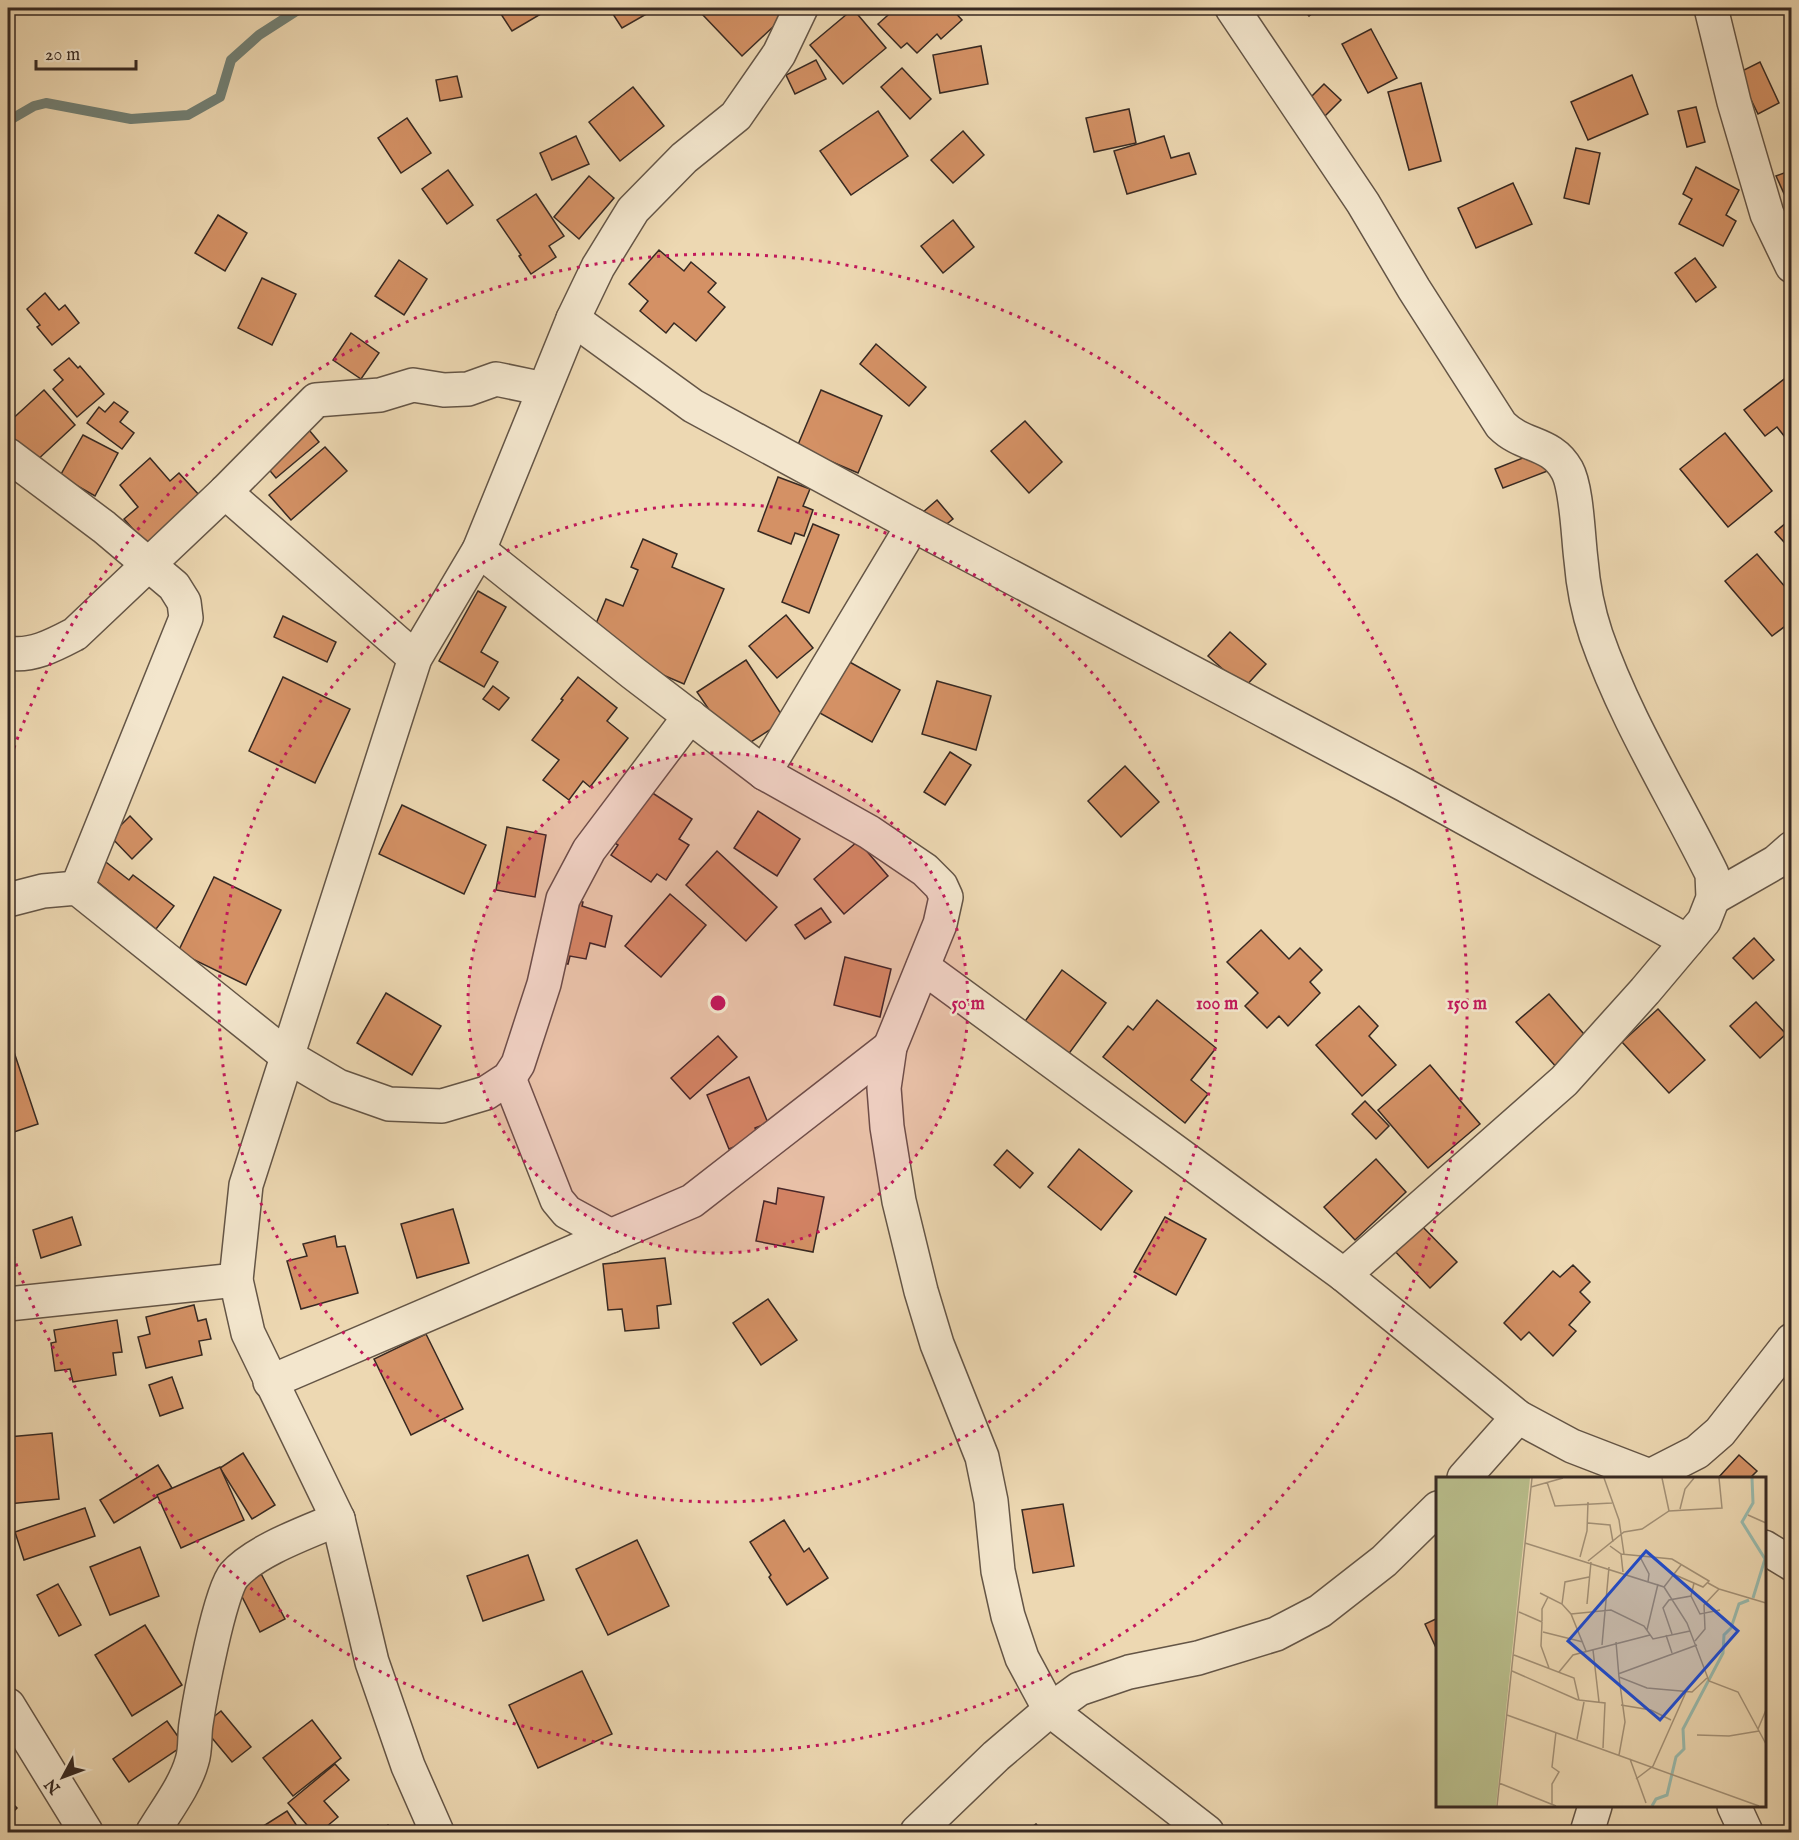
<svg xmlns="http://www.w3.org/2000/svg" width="1799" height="1840" font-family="'IM FELL English',serif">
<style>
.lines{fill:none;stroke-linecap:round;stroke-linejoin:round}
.stream{stroke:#728075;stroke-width:10}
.building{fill:#d49165;stroke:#372922;stroke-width:1.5}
.minor-casing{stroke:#645546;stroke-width:36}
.minor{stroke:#f3e6cd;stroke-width:33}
.ring{fill:none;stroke:#c2185b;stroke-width:3;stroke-dasharray:3 6}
.inset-river{fill:none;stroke:#99baad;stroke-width:3}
.inset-road{fill:none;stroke:#a49278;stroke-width:1.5}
.view{fill:#1d4ed8;fill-opacity:0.15;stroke:#1d4ed8;stroke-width:3}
.inset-edge{fill:none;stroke:#372922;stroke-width:3}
.centre{fill:#c2185b;stroke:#f3e6cd;stroke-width:3}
.ring-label{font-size:18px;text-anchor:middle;font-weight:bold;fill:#c2185b;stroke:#f3e6cd;stroke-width:5;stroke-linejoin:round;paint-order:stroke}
</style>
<rect width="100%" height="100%" fill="#edd8b2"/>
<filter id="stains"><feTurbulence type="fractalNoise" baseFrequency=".00333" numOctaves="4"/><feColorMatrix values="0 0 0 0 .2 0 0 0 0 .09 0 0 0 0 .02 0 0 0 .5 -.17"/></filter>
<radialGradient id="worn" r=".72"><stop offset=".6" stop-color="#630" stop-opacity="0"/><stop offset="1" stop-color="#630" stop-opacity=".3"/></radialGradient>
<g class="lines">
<path class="stream" d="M 8,121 L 34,106 L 46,103 L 131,119 L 188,115 L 220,97 L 231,60 L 259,35 L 301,8"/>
</g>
<g class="building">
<path d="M 497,8 L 551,8 L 512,31 Z"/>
<path d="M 609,8 L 657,8 L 622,28 Z"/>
<path d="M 709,8 L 791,8 L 792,9 L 742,56 L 702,14 Z"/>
<path d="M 896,8 L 951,8 L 962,20 L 941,39 L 937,34 L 917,53 L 907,43 L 901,48 L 878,24 Z"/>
<path d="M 1302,8 L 1319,8 L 1309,16 Z"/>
<path d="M 853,9 L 886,48 L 843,84 L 810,45 Z"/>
<path d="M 1371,29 L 1397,78 L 1368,93 L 1342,44 Z"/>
<path d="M 981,46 L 988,84 L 940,93 L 933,55 Z"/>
<path d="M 816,60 L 826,79 L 795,94 L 786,75 Z"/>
<path d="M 1760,62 L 1779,103 L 1758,114 L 1738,73 Z"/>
<path d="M 902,68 L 931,99 L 910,119 L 881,87 Z"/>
<path d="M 1632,75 L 1648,114 L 1588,140 L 1571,102 Z"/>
<path d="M 457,76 L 462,97 L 440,101 L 436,80 Z"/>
<path d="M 1421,83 L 1441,161 L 1409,170 L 1388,92 Z"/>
<path d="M 1324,84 L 1341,100 L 1324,117 L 1308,100 Z"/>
<path d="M 633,87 L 664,126 L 620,161 L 589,122 Z"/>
<path d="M 1696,107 L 1705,142 L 1687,147 L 1678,111 Z"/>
<path d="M 1129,109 L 1136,143 L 1094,152 L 1086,118 Z"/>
<path d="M 878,111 L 908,156 L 851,195 L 820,151 Z"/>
<path d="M 407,118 L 431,153 L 401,173 L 378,138 Z"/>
<path d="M 963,131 L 984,155 L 953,183 L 931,160 Z"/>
<path d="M 576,136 L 589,164 L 552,180 L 540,153 Z"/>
<path d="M 1164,136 L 1171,158 L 1189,153 L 1196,174 L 1127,194 L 1114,151 Z"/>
<path d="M 1576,148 L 1600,153 L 1589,204 L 1564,198 Z"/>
<path d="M 1696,167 L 1739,190 L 1726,215 L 1736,221 L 1723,246 L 1679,224 L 1692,199 L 1683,194 Z"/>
<path d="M 448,170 L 473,205 L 447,224 L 422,189 Z"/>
<path d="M 1792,170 L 1792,208 L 1791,209 L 1776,176 Z"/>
<path d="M 589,176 L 614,198 L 579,239 L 554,217 Z"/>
<path d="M 1513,183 L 1532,224 L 1476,248 L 1458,208 Z"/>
<path d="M 536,194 L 564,236 L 549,246 L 556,257 L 531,274 L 519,256 L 521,255 L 497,220 Z"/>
<path d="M 218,215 L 247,233 L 225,271 L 195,253 Z"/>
<path d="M 953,220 L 974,247 L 943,273 L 921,246 Z"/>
<path d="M 659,250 L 684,271 L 691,262 L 716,283 L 708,292 L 725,307 L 696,341 L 674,323 L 666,333 L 640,311 L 648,301 L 629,284 Z"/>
<path d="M 1695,258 L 1716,287 L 1696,302 L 1675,273 Z"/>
<path d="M 399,260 L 427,279 L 404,315 L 375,296 Z"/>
<path d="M 262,278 L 296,294 L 272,345 L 238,328 Z"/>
<path d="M 45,293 L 59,310 L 65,305 L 79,323 L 52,345 L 37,327 L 40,325 L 27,309 Z"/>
<path d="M 351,333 L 379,353 L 361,379 L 333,360 Z"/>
<path d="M 876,344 L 926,387 L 909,406 L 860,364 Z"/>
<path d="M 69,358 L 78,368 L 80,366 L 104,394 L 77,417 L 53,389 L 63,380 L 54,370 Z"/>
<path d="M 1792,373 L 1792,446 L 1777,427 L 1765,436 L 1744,410 Z"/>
<path d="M 44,390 L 75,425 L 34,463 L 8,433 L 8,423 Z"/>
<path d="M 821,390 L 882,416 L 858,473 L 797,447 Z"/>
<path d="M 114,402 L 128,412 L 120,422 L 134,433 L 122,449 L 87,423 L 99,407 L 105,412 Z"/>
<path d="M 1025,421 L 1062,462 L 1029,493 L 991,451 Z"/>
<path d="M 304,424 L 319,442 L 276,478 L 261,460 Z"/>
<path d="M 1725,433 L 1772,491 L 1728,527 L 1680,469 Z"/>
<path d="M 83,435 L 118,453 L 95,496 L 60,476 Z"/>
<path d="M 325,447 L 347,471 L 291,520 L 269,495 Z"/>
<path d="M 1543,450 L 1550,470 L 1503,488 L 1495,469 Z"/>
<path d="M 150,458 L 170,481 L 179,473 L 200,496 L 146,544 L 124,519 L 138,507 L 120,485 Z"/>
<path d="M 778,477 L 810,489 L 803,506 L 813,510 L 804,536 L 795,533 L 791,544 L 758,531 Z"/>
<path d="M 937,500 L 953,519 L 938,531 L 922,513 Z"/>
<path d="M 1792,518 L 1792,551 L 1775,532 Z"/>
<path d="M 813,524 L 839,535 L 809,613 L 782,602 Z"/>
<path d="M 643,539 L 677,554 L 672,567 L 724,589 L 684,684 L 602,649 L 593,631 L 606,599 L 623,606 L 638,570 L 631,567 Z"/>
<path d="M 1757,554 L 1792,595 L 1792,621 L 1772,636 L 1725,581 Z"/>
<path d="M 478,591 L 506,607 L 481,652 L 498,662 L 484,687 L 439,661 Z"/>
<path d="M 786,615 L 813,648 L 777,678 L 749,646 Z"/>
<path d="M 283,616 L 336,642 L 327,662 L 274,637 Z"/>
<path d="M 1230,632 L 1266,664 L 1244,688 L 1208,656 Z"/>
<path d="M 746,660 L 785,720 L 737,751 L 697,692 Z"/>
<path d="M 846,660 L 900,690 L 872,742 L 818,712 Z"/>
<path d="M 283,677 L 350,709 L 315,783 L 249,751 Z"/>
<path d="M 578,677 L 617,708 L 607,721 L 628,738 L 590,787 L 583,781 L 569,800 L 543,780 L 559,760 L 532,740 L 563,700 L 561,699 Z"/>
<path d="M 937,681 L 991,696 L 976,750 L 922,734 Z"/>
<path d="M 493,686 L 509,698 L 499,710 L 483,699 Z"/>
<path d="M 950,752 L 971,765 L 945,805 L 924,792 Z"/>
<path d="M 1125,766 L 1159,802 L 1121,837 L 1088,801 Z"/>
<path d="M 651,792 L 692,819 L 679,839 L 689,845 L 666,880 L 657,874 L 651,882 L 611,855 L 618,845 L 607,838 Z"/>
<path d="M 402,805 L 486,845 L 464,894 L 379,854 Z"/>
<path d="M 758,811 L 800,839 L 777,876 L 734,848 Z"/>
<path d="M 130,816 L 152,839 L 132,859 L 110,836 Z"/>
<path d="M 507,827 L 546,835 L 535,897 L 496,890 Z"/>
<path d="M 858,841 L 888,876 L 844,914 L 814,879 Z"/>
<path d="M 717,851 L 777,907 L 746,941 L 686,885 Z"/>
<path d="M 102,859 L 129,880 L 133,875 L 174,906 L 156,929 L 89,875 Z"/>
<path d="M 214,877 L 281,910 L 246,985 L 178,952 Z"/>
<path d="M 670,894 L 706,925 L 661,977 L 625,946 Z"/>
<path d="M 568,899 L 583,902 L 582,906 L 612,916 L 605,947 L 590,943 L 586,959 L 570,956 L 568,964 L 554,961 Z"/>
<path d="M 821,908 L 831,922 L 805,939 L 795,925 Z"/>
<path d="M 1261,930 L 1289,959 L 1300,948 L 1322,970 L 1310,982 L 1320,993 L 1288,1026 L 1279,1016 L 1267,1028 L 1245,1006 L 1258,993 L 1227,962 Z"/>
<path d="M 1754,938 L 1774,960 L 1753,979 L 1733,958 Z"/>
<path d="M 845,957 L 891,969 L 880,1017 L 834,1005 Z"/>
<path d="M 1062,970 L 1106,1003 L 1062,1063 L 1018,1031 Z"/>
<path d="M 386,993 L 441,1026 L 412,1075 L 357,1043 Z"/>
<path d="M 1549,994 L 1590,1041 L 1558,1069 L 1516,1022 Z"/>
<path d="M 1157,1000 L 1216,1048 L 1191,1080 L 1208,1094 L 1185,1123 L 1103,1057 L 1128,1026 L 1133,1030 Z"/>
<path d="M 1756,1002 L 1786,1034 L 1760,1058 L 1730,1026 Z"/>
<path d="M 1359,1006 L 1378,1026 L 1369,1036 L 1396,1065 L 1362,1096 L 1316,1045 Z"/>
<path d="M 1658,1009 L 1705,1060 L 1669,1093 L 1622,1042 Z"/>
<path d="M 718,1036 L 737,1057 L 690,1099 L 671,1078 Z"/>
<path d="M 9,1037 L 38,1124 L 8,1134 L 8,1038 Z"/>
<path d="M 1430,1065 L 1480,1124 L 1428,1168 L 1378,1110 Z"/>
<path d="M 749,1077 L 768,1123 L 755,1128 L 758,1137 L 729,1149 L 707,1095 Z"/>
<path d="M 1365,1101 L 1389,1126 L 1376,1139 L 1352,1114 Z"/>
<path d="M 1079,1149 L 1132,1191 L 1101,1230 L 1048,1187 Z"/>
<path d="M 1007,1150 L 1033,1173 L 1020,1188 L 994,1165 Z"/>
<path d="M 1376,1159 L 1406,1192 L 1355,1240 L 1324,1207 Z"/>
<path d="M 778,1188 L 824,1197 L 813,1252 L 756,1241 L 764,1201 L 776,1204 Z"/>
<path d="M 453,1209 L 469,1263 L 417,1278 L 401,1224 Z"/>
<path d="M 72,1217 L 81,1245 L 41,1258 L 33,1230 Z"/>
<path d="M 1165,1217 L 1206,1239 L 1176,1295 L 1134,1272 Z"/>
<path d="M 1416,1220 L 1457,1262 L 1430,1288 L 1390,1246 Z"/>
<path d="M 335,1236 L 337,1247 L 345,1246 L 358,1293 L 301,1309 L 287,1261 L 307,1256 L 303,1244 Z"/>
<path d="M 665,1258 L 671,1304 L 657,1306 L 659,1328 L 625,1331 L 622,1309 L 608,1310 L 603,1264 Z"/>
<path d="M 1573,1265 L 1590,1282 L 1580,1292 L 1590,1302 L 1569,1325 L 1576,1331 L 1553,1356 L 1529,1332 L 1521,1340 L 1504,1323 L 1553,1271 L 1560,1277 Z"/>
<path d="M 768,1299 L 797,1340 L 761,1365 L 733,1323 Z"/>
<path d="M 194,1305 L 198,1321 L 206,1319 L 211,1339 L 199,1341 L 202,1355 L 146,1368 L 138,1337 L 150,1334 L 146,1317 Z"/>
<path d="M 117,1320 L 122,1352 L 113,1353 L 116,1375 L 73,1382 L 70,1369 L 55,1371 L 51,1343 L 56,1342 L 54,1330 Z"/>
<path d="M 426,1334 L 463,1409 L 411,1435 L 374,1359 Z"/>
<path d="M 172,1377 L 183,1408 L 160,1416 L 149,1385 Z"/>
<path d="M 52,1433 L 59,1499 L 8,1504 L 8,1437 Z"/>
<path d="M 243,1453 L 275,1505 L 252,1519 L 220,1468 Z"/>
<path d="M 1739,1455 L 1757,1471 L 1750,1478 L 1718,1478 Z"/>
<path d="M 158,1465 L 172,1488 L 114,1523 L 100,1500 Z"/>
<path d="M 220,1467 L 244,1520 L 181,1548 L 157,1495 Z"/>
<path d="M 1063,1504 L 1074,1566 L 1033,1573 L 1022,1510 Z"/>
<path d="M 85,1508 L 95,1536 L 24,1560 L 15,1532 Z"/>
<path d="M 784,1520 L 804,1552 L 809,1548 L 828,1578 L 787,1605 L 769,1577 L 771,1575 L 750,1542 Z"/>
<path d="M 637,1540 L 669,1606 L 608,1635 L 576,1569 Z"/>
<path d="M 140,1547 L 159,1596 L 110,1615 L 90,1567 Z"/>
<path d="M 528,1555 L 544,1600 L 483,1621 L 467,1576 Z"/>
<path d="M 258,1568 L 285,1619 L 260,1632 L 234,1581 Z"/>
<path d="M 58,1584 L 81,1625 L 59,1636 L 37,1595 Z"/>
<path d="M 1438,1618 L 1438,1652 L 1425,1624 Z"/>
<path d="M 145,1625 L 182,1685 L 132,1716 L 95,1655 Z"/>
<path d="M 582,1671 L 612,1734 L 538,1768 L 509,1705 Z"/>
<path d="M 221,1711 L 251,1747 L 232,1762 L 202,1726 Z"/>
<path d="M 312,1720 L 341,1758 L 293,1796 L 263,1758 Z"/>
<path d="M 167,1721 L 184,1745 L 129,1782 L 113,1759 Z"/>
<path d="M 335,1764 L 349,1780 L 324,1801 L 338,1817 L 320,1832 L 313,1832 L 288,1803 Z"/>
<path d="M 8,1799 L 17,1808 L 8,1817 Z"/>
<path d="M 287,1811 L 301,1832 L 254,1832 Z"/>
<path d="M 1036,1824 L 1043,1832 L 1025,1832 Z"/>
<path d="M 388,1825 L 395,1832 L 379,1832 Z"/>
</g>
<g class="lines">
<defs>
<g id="minor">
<path d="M 1232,8 L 1363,203 L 1414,289 L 1501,425 C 1524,448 1551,441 1567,470 C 1577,488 1578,537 1581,560 C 1583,585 1588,611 1596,635 C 1625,719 1673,795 1712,874 L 1713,898 L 1704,921 L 1645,991 L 1564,1081 L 1344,1275"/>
<path d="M 1711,8 L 1734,102 L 1767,214 L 1792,266"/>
<path d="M 573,319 L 693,406 L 913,525 L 1405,785 L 1687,941"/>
<path d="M 8,455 L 104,527 L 174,586 L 184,602 L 186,618 L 77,888"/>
<path d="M 225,492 L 415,658"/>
<path d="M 479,550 L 633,673 L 764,773 L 869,832 L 925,870 L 941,886 L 946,897 L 940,924 L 890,1047 L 884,1088 L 887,1127 L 899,1201 L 921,1291 L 937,1344 L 982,1457 L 991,1501 L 998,1571 L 1008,1616 L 1022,1658 L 1050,1710 L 1207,1832"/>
<path d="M 8,653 C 32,657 54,645 75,634 L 225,492 L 316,400 L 380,395 L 413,385 L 444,390 L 468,389 L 496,379 L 544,389"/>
<path d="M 764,773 L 913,525"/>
<path d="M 1713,898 L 1776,862 L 1792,848"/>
<path d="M 8,900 L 43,891 L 77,888 L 287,1056 L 338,1086 L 389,1104 L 442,1106 L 486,1093 L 509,1078 L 518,1064 L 544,984 L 563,899 L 589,850 L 690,716"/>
<path d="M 923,967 L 1344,1275 L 1518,1417 L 1572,1446 L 1655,1478"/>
<path d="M 509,1078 L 557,1200 L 567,1212 L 611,1236"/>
<path d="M 8,1304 L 236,1280"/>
<path d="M 270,1382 L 692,1201 L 890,1047"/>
<path d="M 1650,1476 L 1697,1452 L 1720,1432 L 1792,1340"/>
<path d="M 1464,1478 L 1518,1417"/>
<path d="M 1764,1547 L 1792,1564"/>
<path d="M 8,1705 L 86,1832"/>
<path d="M 1734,1806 L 1746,1832"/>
<path d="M 153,1832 C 166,1810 185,1786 192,1761 C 196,1749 194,1736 196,1724 C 200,1697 220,1591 234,1575 C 256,1550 308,1532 338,1519"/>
<path d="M 437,1832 L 408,1766 L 372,1662 L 338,1519 L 248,1333 L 236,1280 L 246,1185 L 415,658 L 479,550 L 573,319 L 598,267 L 633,210 L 684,158 L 736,116 L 779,54 L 801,8"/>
<path d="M 917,1832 L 996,1756 L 1050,1710 L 1079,1689 L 1129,1672 L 1198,1658 L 1276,1634 L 1320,1611 L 1384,1561 L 1438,1508"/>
<path d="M 1587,1832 L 1595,1806"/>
</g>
</defs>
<use href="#minor" class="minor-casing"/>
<use href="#minor" class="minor"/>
</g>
<circle cx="718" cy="1003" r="250" fill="#c2185b" fill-opacity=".12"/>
<g class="ring">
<circle cx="718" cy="1003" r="250"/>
<circle cx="718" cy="1003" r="499"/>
<path d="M8 765A749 749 0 1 1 8 1241"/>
</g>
<g transform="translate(1436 1477)">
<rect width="330" height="330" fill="#edd8b2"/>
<path d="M 0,1 L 94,1 L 60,329 L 0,329 Z" fill="#b9be8c"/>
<path class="inset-river" d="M 316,1 L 317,26 L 306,45 L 329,82 L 317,121M 216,329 L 220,322 L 231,318 L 240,280 L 248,272 L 247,252 L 287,176 L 288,158 L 295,151 L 303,127 L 313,123"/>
<path class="inset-road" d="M 168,1 L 183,43 L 188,77M 226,1 L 233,34M 111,5 L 119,29 L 176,26M 95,10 L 127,1M 244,32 L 249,12 L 258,1M 312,38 L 330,46M 152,46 L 174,48 L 177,65M 89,66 L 228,110 L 251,146 L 273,204 L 302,215 L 330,267M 174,69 L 185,77 L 187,95M 185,77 L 236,82 L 273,104 L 267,110 L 237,97M 203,78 L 213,97 L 212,105M 144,80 L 151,54 L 152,25M 152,84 L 188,55 L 206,52 L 233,34 L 286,31 L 283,1M 228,110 L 245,88M 283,112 L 330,126M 104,116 L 126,127 L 135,137 L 150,174M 255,119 L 264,137 L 284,133M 126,127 L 129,105 L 153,100M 151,127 L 155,85M 83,135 L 106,145 L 105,169 L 113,191M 135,137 L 175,133 L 208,149 L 217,162 L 254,154M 106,144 L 106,132 L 112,120M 211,153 L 222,107M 107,155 L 147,165M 236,157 L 227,131 L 233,123 L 255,119 L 258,106M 230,158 L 236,176M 259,164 L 269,152 L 268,128 L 283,112 L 272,106M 180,165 L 183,200 L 211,211 L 256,215 L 271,201M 166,168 L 173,90M 157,173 L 163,225M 78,178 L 138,201 L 143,223 L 169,226 L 167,271M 76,194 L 142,223M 123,195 L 137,178 L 214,158M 182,197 L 261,168M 183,200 L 189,245 L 183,278M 185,228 L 215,233 L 235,243M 71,238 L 323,329M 322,252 L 330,233M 261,258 L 293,259 L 323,254M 141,262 L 148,225M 194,282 L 210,326M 200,302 L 217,289 L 250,215M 63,306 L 120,329M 116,328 L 116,307 L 123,295 L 116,290 L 120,255M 61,329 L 96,1"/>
<path class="view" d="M 210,74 L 302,154 L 224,243 L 132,164 Z"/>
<rect width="330" height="330" class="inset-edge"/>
</g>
<circle cx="718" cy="1003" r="9" class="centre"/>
<g class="ring-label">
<text x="968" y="1009">50 m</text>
<text x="1217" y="1009">100 m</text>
<text x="1467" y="1009">150 m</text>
</g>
<rect width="1799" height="1840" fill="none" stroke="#edd8b2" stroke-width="30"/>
<rect x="9" y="9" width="1781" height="1822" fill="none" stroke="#372922" stroke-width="3"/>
<rect x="15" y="15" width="1769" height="1810" fill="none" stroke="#372922" stroke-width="1.5"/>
<g transform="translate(63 1777) rotate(229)" stroke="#f3e6cd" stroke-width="4.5" paint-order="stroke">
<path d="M0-4.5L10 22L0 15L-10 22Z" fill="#372922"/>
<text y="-9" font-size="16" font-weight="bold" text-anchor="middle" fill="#372922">N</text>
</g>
<path d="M36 60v9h100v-9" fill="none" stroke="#372922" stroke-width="3"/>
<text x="45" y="60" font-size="18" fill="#372922" stroke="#f3e6cd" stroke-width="4.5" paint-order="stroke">20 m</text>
<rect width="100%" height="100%" filter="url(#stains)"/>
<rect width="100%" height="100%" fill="url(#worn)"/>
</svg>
